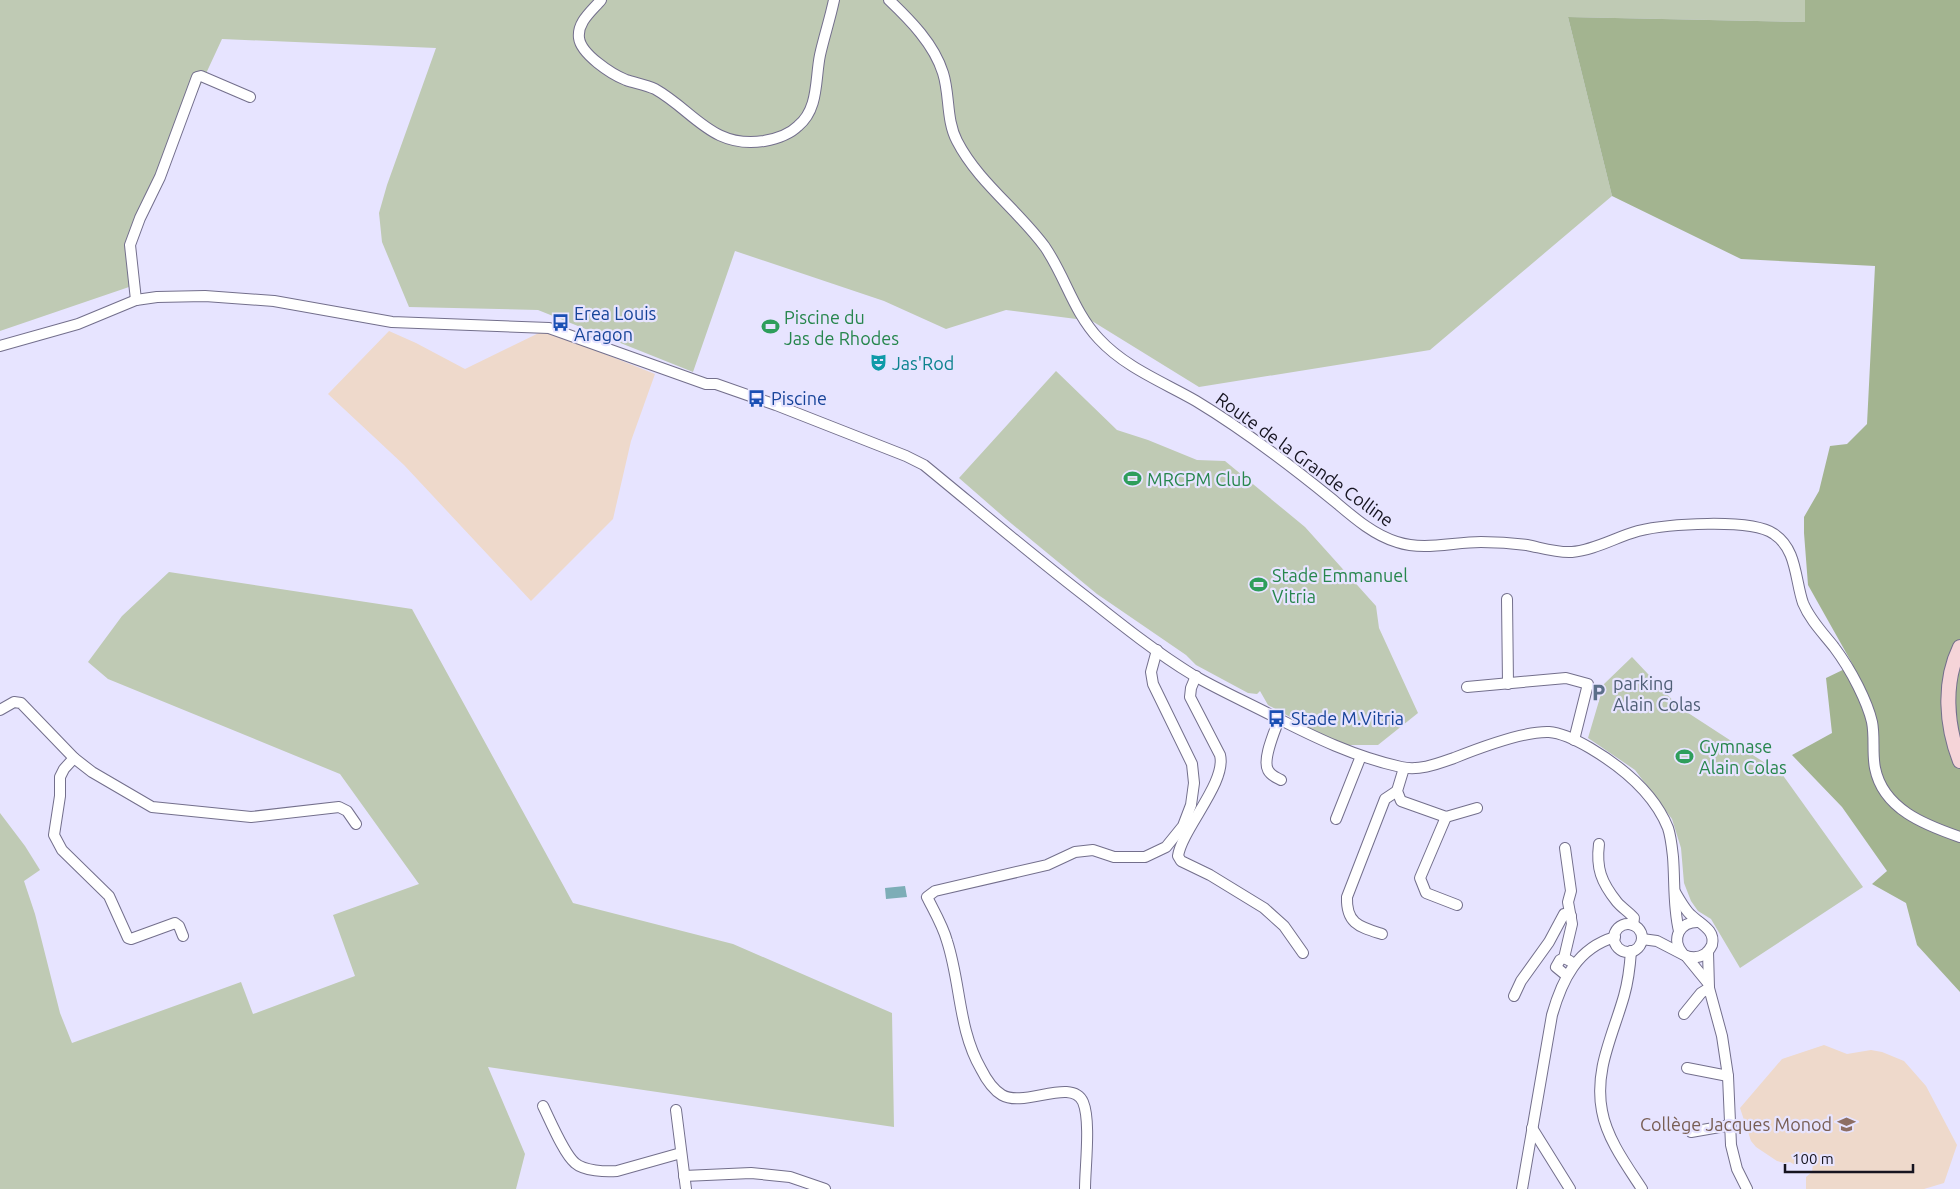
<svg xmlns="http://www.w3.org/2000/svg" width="1960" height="1189" font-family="Ubuntu,sans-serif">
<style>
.education{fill:#eed9cb}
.green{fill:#bfcab4}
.forest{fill:#a3b490}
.water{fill:#7dadb7}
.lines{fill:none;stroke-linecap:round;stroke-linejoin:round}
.minor-casing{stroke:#736f8c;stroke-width:12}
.secondary-casing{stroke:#736f8c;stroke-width:16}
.minor{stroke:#fff;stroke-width:10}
.secondary{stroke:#f5d4d8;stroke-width:14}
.labels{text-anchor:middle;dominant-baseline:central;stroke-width:4.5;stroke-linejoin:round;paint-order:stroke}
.transit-label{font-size:18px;fill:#164399;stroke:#e7e4ff;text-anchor:start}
.leisure-label{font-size:18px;fill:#27864d;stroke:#e7e4ff;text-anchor:start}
.culture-label{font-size:18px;fill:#0d838f;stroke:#e7e4ff;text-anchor:start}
.street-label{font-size:18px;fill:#161420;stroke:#e7e4ff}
.service-label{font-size:18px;fill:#4e5e75;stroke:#e7e4ff;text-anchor:start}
.education-label{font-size:18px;fill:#785e54;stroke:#e7e4ff;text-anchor:end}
</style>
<rect width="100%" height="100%" fill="#e7e4ff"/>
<g class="education">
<path d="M 545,330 L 655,374 L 631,441 L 613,519 L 531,601 L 404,465 L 328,394 L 389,331 L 416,343 L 465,369 Z"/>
<path d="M 1824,1045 L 1847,1054 L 1871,1050 L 1882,1052 L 1904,1061 L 1926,1086 L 1957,1145 L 1944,1183 L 1924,1189 L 1806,1189 L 1806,1177 L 1812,1172 L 1813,1164 L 1804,1155 L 1795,1165 L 1790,1162 L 1784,1163 L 1777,1161 L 1756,1147 L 1751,1141 L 1740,1108 L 1782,1059 Z"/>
</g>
<g class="green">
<path d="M 0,0 L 1805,0 L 1806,22 L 1568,17 L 1612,196 L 1430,350 L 1199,387 L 1092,321 L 1006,310 L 946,329 L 884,301 L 735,251 L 693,372 L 538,310 L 409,307 L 382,242 L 379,213 L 387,185 L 436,48 L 222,39 L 184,121 L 131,256 L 129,287 L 0,331 Z"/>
<path d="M 1056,371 L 1117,430 L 1148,440 L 1197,460 L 1225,461 L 1305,527 L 1376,606 L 1379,628 L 1418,713 L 1378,745 L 1346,745 L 1295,722 L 1290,717 L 1268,705 L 1260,691 L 1257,694 L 1248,693 L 1196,665 L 1186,655 L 1097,594 L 1006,519 L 959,478 Z"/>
<path d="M 169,572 L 412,609 L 573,903 L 733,944 L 892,1013 L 894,1127 L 488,1067 L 525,1154 L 516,1189 L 0,1189 L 0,813 L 25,846 L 40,870 L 24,881 L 35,914 L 60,1013 L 72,1043 L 241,982 L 253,1014 L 355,976 L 333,915 L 419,884 L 340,774 L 108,679 L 88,662 L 122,616 Z"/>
<path d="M 1632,657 L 1679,707 L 1782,774 L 1863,887 L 1740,968 L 1711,919 L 1698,911 L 1691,901 L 1684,883 L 1681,848 L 1672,819 L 1635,770 L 1588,738 L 1604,684 Z"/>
</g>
<path class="forest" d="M 1805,0 L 1960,0 L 1960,992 L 1917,945 L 1906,903 L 1872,884 L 1887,871 L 1842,807 L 1792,755 L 1832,733 L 1826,678 L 1853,665 L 1808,585 L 1804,533 L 1804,517 L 1819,491 L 1830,446 L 1847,444 L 1867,424 L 1875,266 L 1741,259 L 1612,196 L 1568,17 L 1805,22 Z"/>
<path class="water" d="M 905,886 L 907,897 L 886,899 L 885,888 Z"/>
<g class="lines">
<defs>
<g id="minor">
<path d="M 601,0 C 592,11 577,22 579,38 C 581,54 611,74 626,80 C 635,83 646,85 655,89 C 694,111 712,149 764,141 C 775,139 790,134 798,126 C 819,109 815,79 820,55 C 824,37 830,19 834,0"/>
<path d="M 889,0 C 910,20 934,44 943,73 C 950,95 946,120 957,141 C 978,182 1018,210 1045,247 C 1066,278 1073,311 1099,339 C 1126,368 1163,382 1196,401 C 1244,430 1290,465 1333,500 C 1352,516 1373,535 1397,542 C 1424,551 1453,542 1481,542 C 1496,542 1512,543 1527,545 C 1542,548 1557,553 1572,552 C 1595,550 1616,537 1638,531 C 1666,524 1751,518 1774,534 C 1797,549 1795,580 1803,603 C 1810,620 1823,633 1834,647 C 1843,659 1851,672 1858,686 C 1864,698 1869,709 1872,722 C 1875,737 1872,753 1875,768 C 1883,809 1925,825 1960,837"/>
<path d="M 136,300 L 130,245 L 140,218 L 160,177 L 197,77 L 201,76 L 250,97"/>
<path d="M 0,346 L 78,324 L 136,300 L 157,297 L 205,296 L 274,301 L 392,322 L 549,328 L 706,384 L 716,384 L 776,405 L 906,456 L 924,465 C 979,510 1033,556 1089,599 C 1123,626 1157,653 1193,675 C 1219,690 1246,702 1273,716 C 1314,737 1355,757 1401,767 C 1419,771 1437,764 1454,758 C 1479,748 1523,731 1549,732 C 1563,733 1578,741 1590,748 C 1622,767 1654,793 1668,828 C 1671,837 1672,848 1673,857 C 1675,882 1673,907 1679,931"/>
<path d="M 1507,599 L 1508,684"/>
<path d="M 1196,676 L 1191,688 L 1190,697 L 1220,755 C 1227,782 1182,829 1178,856 L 1181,861 L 1210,875 L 1264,908 L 1284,926 L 1303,953"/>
<path d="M 1467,687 L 1566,678 L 1588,684 L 1574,740"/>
<path d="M 0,710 L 14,702 L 21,703 L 74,758 L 92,772 L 152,807 L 251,817 L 339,807 L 347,811 L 356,824"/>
<path d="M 1279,719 C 1275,731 1262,759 1268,770 C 1271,776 1276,777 1281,780"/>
<path d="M 74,758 L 64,769 L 60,777 L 60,796 L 54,835 L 62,850 L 109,896 L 128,938 L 131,939 L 175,923 L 179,926 L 183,936"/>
<path d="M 1404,768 L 1397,791 L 1401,801 L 1446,817 L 1477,808"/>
<path d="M 1446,817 L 1420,878 L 1426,893 L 1457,905"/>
<path d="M 1336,819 L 1361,756"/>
<path d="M 1599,844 C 1596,868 1601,882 1617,902 C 1622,908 1629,912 1634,918 L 1633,925"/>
<path d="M 1675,892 C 1679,899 1683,906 1688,912 C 1697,923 1716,928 1712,945 C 1710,949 1708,952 1705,954 C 1699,958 1693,958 1686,956"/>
<circle cx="1628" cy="938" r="14"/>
<path d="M 1382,934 C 1360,927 1346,924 1347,897 L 1385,799 L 1397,791"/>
<path d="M 1642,939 L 1657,941 L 1686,956 L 1708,983"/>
<path d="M 1631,951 C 1630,966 1628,982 1624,996 C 1613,1035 1594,1070 1602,1111 C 1607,1139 1627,1166 1642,1189"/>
<path d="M 1708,952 L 1709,988 L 1722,1036 L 1728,1076 L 1731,1145 L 1737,1169 L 1747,1189"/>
<path d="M 1683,954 C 1670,939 1680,921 1699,922"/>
<path d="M 1564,958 L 1572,924 L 1568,902 L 1571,891 L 1565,848"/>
<path d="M 1567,976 L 1556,967 L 1560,960 L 1564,958 L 1570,961"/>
<path d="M 1514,996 L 1521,981 L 1549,942 L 1564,914 L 1571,916"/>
<path d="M 1684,1014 L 1701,993 L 1709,988"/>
<path d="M 1687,1068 L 1728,1076"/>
<path d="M 543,1106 C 550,1120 564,1154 575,1163 C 584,1171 606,1172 617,1171 L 681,1153"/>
<path d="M 676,1110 L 686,1189"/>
<path d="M 1532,1128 L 1570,1189"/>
<path d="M 1691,1132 L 1731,1125"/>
<path d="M 684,1176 L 751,1173 L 790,1177 L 825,1189"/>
<path d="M 1085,1189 C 1085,1167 1091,1121 1083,1102 C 1072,1077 1024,1108 1002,1095 C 992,1089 986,1079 981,1069 C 958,1029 961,984 947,941 C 943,926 934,911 927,897 L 935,891 L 1047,865 L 1075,852 L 1093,850 L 1114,857 L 1145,857 L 1166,847 L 1183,826 L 1191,805 L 1194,783 L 1192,764 L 1153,684 L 1151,672 L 1157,650"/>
<path d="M 1522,1189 L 1552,1015 C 1562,980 1577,948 1615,937"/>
</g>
<path id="secondary" d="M 1960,647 C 1943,682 1946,725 1960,761"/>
</defs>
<use href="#minor" class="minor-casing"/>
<use href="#secondary" class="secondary-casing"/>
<use href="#minor" class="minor"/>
<use href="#secondary" class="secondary"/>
</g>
<defs>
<symbol id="bus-bare" viewBox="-9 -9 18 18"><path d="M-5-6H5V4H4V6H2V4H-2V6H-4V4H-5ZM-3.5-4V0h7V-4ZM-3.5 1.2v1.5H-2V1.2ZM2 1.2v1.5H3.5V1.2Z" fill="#1a4fb4" stroke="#e7e4ff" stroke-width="2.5" paint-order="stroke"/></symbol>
<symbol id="stadium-bare" viewBox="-9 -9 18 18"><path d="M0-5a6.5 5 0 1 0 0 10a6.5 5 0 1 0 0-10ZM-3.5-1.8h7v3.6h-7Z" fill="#2e9e5b" stroke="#e7e4ff" stroke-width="2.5" paint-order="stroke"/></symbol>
<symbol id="theatre-bare" viewBox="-9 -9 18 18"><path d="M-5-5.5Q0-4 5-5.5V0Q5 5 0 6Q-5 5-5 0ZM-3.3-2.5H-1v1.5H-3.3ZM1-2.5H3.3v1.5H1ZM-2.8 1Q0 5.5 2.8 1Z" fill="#0f9aa8" stroke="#e7e4ff" stroke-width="2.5" paint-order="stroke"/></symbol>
<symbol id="parking-bare" viewBox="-9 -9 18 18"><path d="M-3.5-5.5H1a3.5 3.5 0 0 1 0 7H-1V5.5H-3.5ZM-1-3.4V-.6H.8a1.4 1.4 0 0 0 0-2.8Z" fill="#5c6f8a" stroke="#e7e4ff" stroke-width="2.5" paint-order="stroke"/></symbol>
<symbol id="school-bare" viewBox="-9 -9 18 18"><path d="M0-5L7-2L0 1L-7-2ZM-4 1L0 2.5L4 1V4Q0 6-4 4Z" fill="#8d6e63" stroke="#e7e4ff" stroke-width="2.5" paint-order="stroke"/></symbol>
</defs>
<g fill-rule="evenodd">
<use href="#bus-bare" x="548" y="310" width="25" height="25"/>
<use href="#stadium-bare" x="758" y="314" width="25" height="25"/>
<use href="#theatre-bare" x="866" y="350" width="25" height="25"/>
<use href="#bus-bare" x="744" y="386" width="25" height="25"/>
<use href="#stadium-bare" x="1120" y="466" width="25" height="25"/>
<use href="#stadium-bare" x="1246" y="572" width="25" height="25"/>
<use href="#parking-bare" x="1586" y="680" width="25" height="25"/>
<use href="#bus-bare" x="1264" y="706" width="25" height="25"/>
<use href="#stadium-bare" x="1672" y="744" width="25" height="25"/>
<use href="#school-bare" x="1834" y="1112" width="25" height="25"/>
</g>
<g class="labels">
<g class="transit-label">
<text x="574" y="313">Erea Louis<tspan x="574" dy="21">Aragon</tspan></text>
<text x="771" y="398">Piscine</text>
<text x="1291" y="718">Stade M.Vitria</text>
</g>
<g class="leisure-label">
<text x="784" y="317">Piscine du<tspan x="784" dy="21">Jas de Rhodes</tspan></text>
<text x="1147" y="479">MRCPM Club</text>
<text x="1272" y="575">Stade Emmanuel<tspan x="1272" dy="21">Vitria</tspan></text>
<text x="1699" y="746">Gymnase<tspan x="1699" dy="21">Alain Colas</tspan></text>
</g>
<g class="culture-label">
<text x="892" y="363">Jas'Rod</text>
</g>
<g class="street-label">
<text transform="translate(1305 459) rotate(36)">Route de la Grande Colline</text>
</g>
<g class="service-label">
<text x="1613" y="683">parking<tspan x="1613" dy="21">Alain Colas</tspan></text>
</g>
<g class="education-label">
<text x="1832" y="1124">Collège Jacques Monod</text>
</g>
</g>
<path d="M1785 1164v8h128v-8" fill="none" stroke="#161420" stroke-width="2.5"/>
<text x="1792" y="1164" font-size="15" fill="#161420" stroke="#e7e4ff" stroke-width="4" paint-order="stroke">100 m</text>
</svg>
